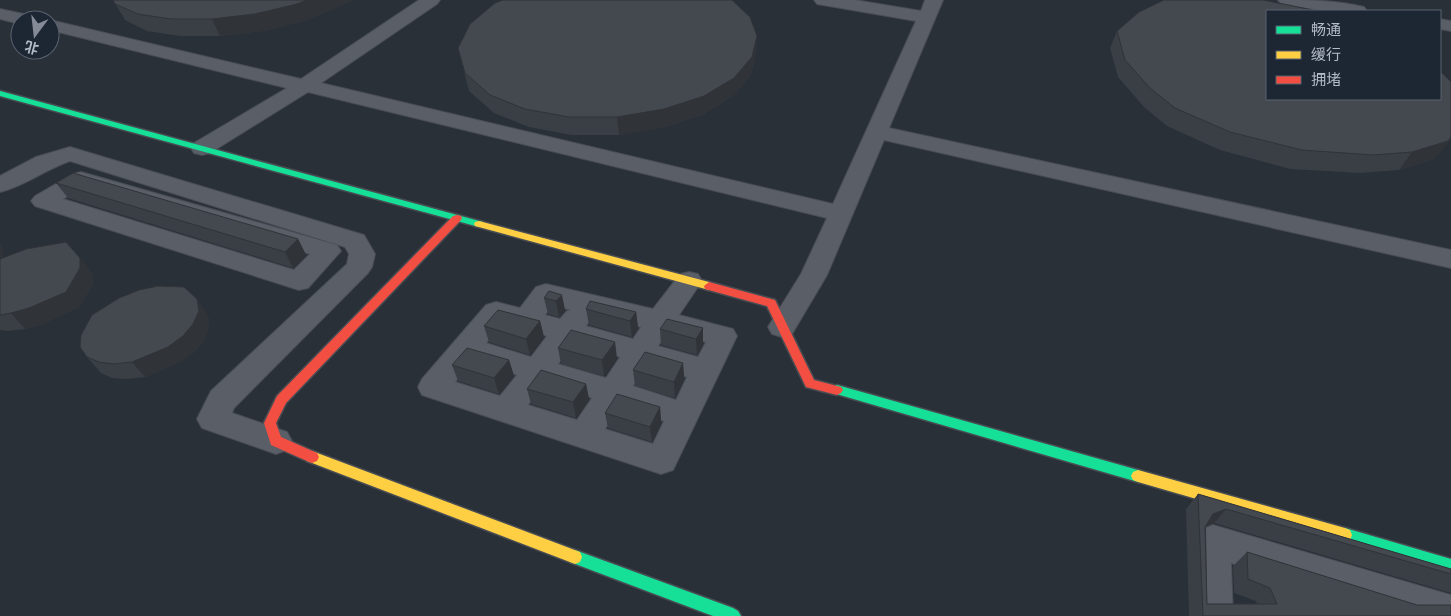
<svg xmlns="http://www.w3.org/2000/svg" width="1451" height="616" font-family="Manrope,'Noto Sans SC',sans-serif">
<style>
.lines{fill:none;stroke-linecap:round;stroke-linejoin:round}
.street-casing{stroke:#484c53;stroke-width:2}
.fast-casing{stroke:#484c53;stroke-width:3}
.slow-casing{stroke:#484c53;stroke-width:3}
.jam-casing{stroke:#484c53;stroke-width:3}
.street{fill:#5a5e66;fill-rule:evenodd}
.fast{fill:#16e098;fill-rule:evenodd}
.slow{fill:#ffcf43;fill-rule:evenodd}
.jam{fill:#f24e42;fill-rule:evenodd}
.wall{fill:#3a3f45}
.shaded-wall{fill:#303338}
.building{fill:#444950;stroke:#303338}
</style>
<rect width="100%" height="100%" fill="#2a3038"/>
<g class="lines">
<defs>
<g id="street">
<path d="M 419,0 L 440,0 L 437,4 L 321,83 L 833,204 L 916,21 L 823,5 L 817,4 L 814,0 L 855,0 L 921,11 L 925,0 L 943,0 L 889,128 L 1451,250 L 1451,268 L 884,140 L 827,275 L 792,334 L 782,337 L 772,334 L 768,327 L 801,274 L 827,218 L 308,92 L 210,153 L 202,155 L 194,153 L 191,148 L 194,143 L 287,88 L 50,30 L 50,20 L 48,20 L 50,20 L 301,79 Z"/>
<path d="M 1278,0 C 1307,0 1336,0 1364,7 L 1367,11 L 1326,11 L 1287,5 L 1281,4 Z"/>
<path d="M 0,9 L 33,16 L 36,20 L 20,20 L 20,24 L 0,19 Z"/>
<path d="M 1440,19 L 1451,21 L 1451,31 L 1440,29 Z"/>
<path d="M 70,147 L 364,235 L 375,254 L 372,267 L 368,273 L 234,408 L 232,413 L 287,432 L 292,441 L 287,450 L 276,454 L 202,428 L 197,419 L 211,391 L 347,264 L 349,254 L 345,247 L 70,161 C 46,169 25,186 0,192 L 0,176 L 36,157 Z"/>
<path d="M 81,172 L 337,245 L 341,251 L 308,288 L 299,290 L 35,206 L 31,201 L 35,196 L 73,174 ZM 84,187 L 310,254 L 294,270 L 63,199 Z"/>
<path d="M 689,272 L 698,274 L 702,281 L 679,315 L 733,329 L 737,336 L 673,470 L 661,474 L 422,395 L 418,387 L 422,379 L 486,305 L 496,302 L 520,308 L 536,287 L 546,284 L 653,309 L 680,274 ZM 552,305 L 571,310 L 567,311 L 560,319 L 545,315 ZM 589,314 L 641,327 L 633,339 L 586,326 L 591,318 ZM 502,324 L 547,336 L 531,357 L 486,343 ZM 667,333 L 706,342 L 698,357 L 658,346 ZM 573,344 L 620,357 L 606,378 L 558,364 ZM 472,361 L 474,362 L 517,375 L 500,396 L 455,382 ZM 646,365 L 687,377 L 676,400 L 633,386 ZM 544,383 L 592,398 L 577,420 L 528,405 ZM 620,406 L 664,421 L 653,444 L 605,429 Z"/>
<path d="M 1213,525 L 1451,595 L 1451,616 L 1399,616 L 1231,563 L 1233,616 L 1195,616 L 1195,541 L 1201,530 Z"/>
</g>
<g id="fast">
<path d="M 0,91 L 483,222 L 484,224 L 479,227 L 0,96 Z"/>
<path d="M 837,385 L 1138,470 L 1143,472 L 1145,476 L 1143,480 L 1138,482 L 833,393 L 831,390 L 833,387 Z"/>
<path d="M 1345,528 L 1451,559 L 1451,573 L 1340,540 L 1338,535 L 1340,530 Z"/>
<path d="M 575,550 L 733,608 L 738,611 L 741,616 L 713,616 L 570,562 L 568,557 L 570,552 Z"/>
</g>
<g id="slow">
<path d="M 479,221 L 709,282 L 714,286 L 709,290 L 475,226 L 474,224 L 475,222 Z"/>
<path d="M 312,451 L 580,552 L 582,557 L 580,562 L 575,564 L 307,461 L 305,457 L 307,453 Z"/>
<path d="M 1138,470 L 1345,528 L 1350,530 L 1352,535 L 1350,540 L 1345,542 L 1138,482 L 1133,480 L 1131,476 L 1133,472 Z"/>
</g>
<g id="jam">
<path d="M 457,215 L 461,216 L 462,218 L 461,220 L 286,403 L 276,423 L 281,437 L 317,453 L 319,457 L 317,461 L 312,463 L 307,461 L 271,445 L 264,423 L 277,396 L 453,216 Z"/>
<path d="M 709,282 L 775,300 L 814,380 L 841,387 L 843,390 L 841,393 L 837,395 L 806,387 L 767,306 L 705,289 L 704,286 Z"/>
</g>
</defs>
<use href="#street" class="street-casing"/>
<use href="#fast" class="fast-casing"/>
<use href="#slow" class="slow-casing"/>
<use href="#jam" class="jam-casing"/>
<use href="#street" class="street"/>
<use href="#fast" class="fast"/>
<use href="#slow" class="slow"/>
<use href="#jam" class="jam"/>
</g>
<g class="wall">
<path d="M 113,0 L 352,0 L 339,7 L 304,21 L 263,31 L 220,36 L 180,36 L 147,31 L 125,20 Z"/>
<path d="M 1117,31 L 1451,82 L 1451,139 L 1434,159 L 1399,170 L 1360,173 L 1290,169 L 1220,150 L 1167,126 L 1144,107 L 1118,77 L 1110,48 Z"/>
<path d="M 757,36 L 756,53 L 751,75 L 734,95 L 704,114 L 665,127 L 619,135 L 571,135 L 529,127 L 494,113 L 469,91 L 458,48 Z"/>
<path d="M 56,183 L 298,239 L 306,255 L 293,268 L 68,198 Z"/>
<path d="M 0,244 L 3,247 L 3,258 L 93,274 L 93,284 L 79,307 L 43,324 L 25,329 L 8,331 L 0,330 Z"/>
<path d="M 549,291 L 565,310 L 559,317 L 548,314 L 544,298 Z"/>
<path d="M 586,309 L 636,312 L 638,328 L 632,337 L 589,325 Z"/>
<path d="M 208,315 L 209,327 L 204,340 L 194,352 L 180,362 L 145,377 L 127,379 L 112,378 L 101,373 L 87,357 Z"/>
<path d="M 540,321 L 544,337 L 530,355 L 489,342 L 484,326 Z"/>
<path d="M 703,328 L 703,343 L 697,355 L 661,345 L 660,329 Z"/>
<path d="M 558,348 L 617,358 L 604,376 L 561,364 Z"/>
<path d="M 509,360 L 514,376 L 499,394 L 458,381 L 452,365 Z"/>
<path d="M 683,363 L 684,378 L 675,398 L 635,386 L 633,370 Z"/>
<path d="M 586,384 L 589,399 L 576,418 L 531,404 L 527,389 Z"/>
<path d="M 660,407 L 661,422 L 652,442 L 608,428 L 605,413 Z"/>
<path d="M 1198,494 L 1451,569 L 1451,593 L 1214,523 L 1206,526 L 1207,604 L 1257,604 L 1256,601 L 1234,593 L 1233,566 L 1247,552 L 1451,616 L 1189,616 L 1186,509 Z"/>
</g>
<g class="shaded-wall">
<path d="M 308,0 L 352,0 L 339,7 L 304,21 L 263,31 L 220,36 L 212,19 Z"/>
<path d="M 757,36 L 756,53 L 751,75 L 734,95 L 704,114 L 665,127 L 619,135 L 617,117 Z"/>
<path d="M 1451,137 L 1451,139 L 1447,144 L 1434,159 L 1399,170 L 1412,152 Z"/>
<path d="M 298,239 L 306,255 L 293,268 L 285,252 Z"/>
<path d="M 0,244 L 3,247 L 4,274 L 0,275 Z"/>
<path d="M 80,258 L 93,274 L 93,284 L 79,307 L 43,324 L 25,329 L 11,313 Z"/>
<path d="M 562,295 L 565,310 L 559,317 L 556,301 Z"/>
<path d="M 197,299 L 208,315 L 209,327 L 204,340 L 194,352 L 180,362 L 145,377 L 132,362 Z"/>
<path d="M 636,312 L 638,328 L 632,337 L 630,321 Z"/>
<path d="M 540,321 L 544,337 L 530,355 L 526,339 Z"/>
<path d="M 703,328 L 703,343 L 697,355 L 696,339 Z"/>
<path d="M 615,342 L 617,358 L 604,376 L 602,360 Z"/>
<path d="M 509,360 L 514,376 L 499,394 L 494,378 Z"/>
<path d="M 683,363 L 684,378 L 675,398 L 674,382 Z"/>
<path d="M 586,384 L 589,399 L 576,418 L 573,402 Z"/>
<path d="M 660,407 L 661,422 L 652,442 L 650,427 Z"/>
<path d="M 1226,509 L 1214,523 L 1200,528 L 1213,514 Z"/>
</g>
<g class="building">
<path d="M 113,0 L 308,0 L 297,4 L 255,14 L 212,19 L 171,19 L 138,14 L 115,4 Z"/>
<path d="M 503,0 L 732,0 L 750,17 L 757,36 L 752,57 L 734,78 L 704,96 L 664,109 L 617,117 L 569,117 L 525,109 L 490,95 L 465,73 L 458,48 L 470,24 L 495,3 Z"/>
<path d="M 1164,0 L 1263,0 L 1303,8 L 1316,11 L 1267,11 L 1267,99 L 1440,99 L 1440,71 L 1451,82 L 1451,137 L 1448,141 L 1412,152 L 1373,155 L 1302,150 L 1230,132 L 1175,108 L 1151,89 L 1125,60 L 1117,31 L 1139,12 Z"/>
<path d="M 73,173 L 298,239 L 285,252 L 56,183 Z"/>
<path d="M 66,242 L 80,258 L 80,268 L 66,292 L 29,308 L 11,313 L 0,315 L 0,259 L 26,249 Z"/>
<path d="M 158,286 L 184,287 L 197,299 L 199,311 L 193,324 L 183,336 L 168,347 L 132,362 L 114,364 L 99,362 L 87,357 L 80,347 L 81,335 L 92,315 L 119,298 L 139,290 Z"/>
<path d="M 549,291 L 562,295 L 556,301 L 544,298 Z"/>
<path d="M 590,301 L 636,312 L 630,321 L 586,309 Z"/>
<path d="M 498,310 L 540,321 L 526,339 L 484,326 Z"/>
<path d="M 667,319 L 703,328 L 696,339 L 660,329 Z"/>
<path d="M 571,330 L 615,342 L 602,360 L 558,348 Z"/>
<path d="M 467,348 L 509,360 L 494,378 L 452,365 Z"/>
<path d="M 645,352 L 683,363 L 674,382 L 633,370 Z"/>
<path d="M 541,370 L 586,384 L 573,402 L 527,389 Z"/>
<path d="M 617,394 L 660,407 L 650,427 L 605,413 Z"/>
<path d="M 1198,494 L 1451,569 L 1451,574 L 1226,509 L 1213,514 L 1205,527 L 1207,604 L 1277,604 L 1270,588 L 1248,579 L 1247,552 L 1417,605 L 1451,605 L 1451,616 L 1203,616 Z"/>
</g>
<rect x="1266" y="10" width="175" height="90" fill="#1d2633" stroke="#59626f"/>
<rect x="1276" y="26" width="25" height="8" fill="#16e098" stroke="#59626f"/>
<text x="1311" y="35" font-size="15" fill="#b4bcc9">畅通</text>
<rect x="1276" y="51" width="25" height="8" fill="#ffcf43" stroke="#59626f"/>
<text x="1311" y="60" font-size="15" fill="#b4bcc9">缓行</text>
<rect x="1276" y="76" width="25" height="8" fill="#f24e42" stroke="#59626f"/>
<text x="1311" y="85" font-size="15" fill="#b4bcc9">拥堵</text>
<g transform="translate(35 35) rotate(195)"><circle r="24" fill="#1d2633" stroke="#59626f"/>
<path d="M0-4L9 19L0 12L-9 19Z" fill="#848b96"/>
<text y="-8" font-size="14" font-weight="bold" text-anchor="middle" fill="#b4bcc9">北</text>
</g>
</svg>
